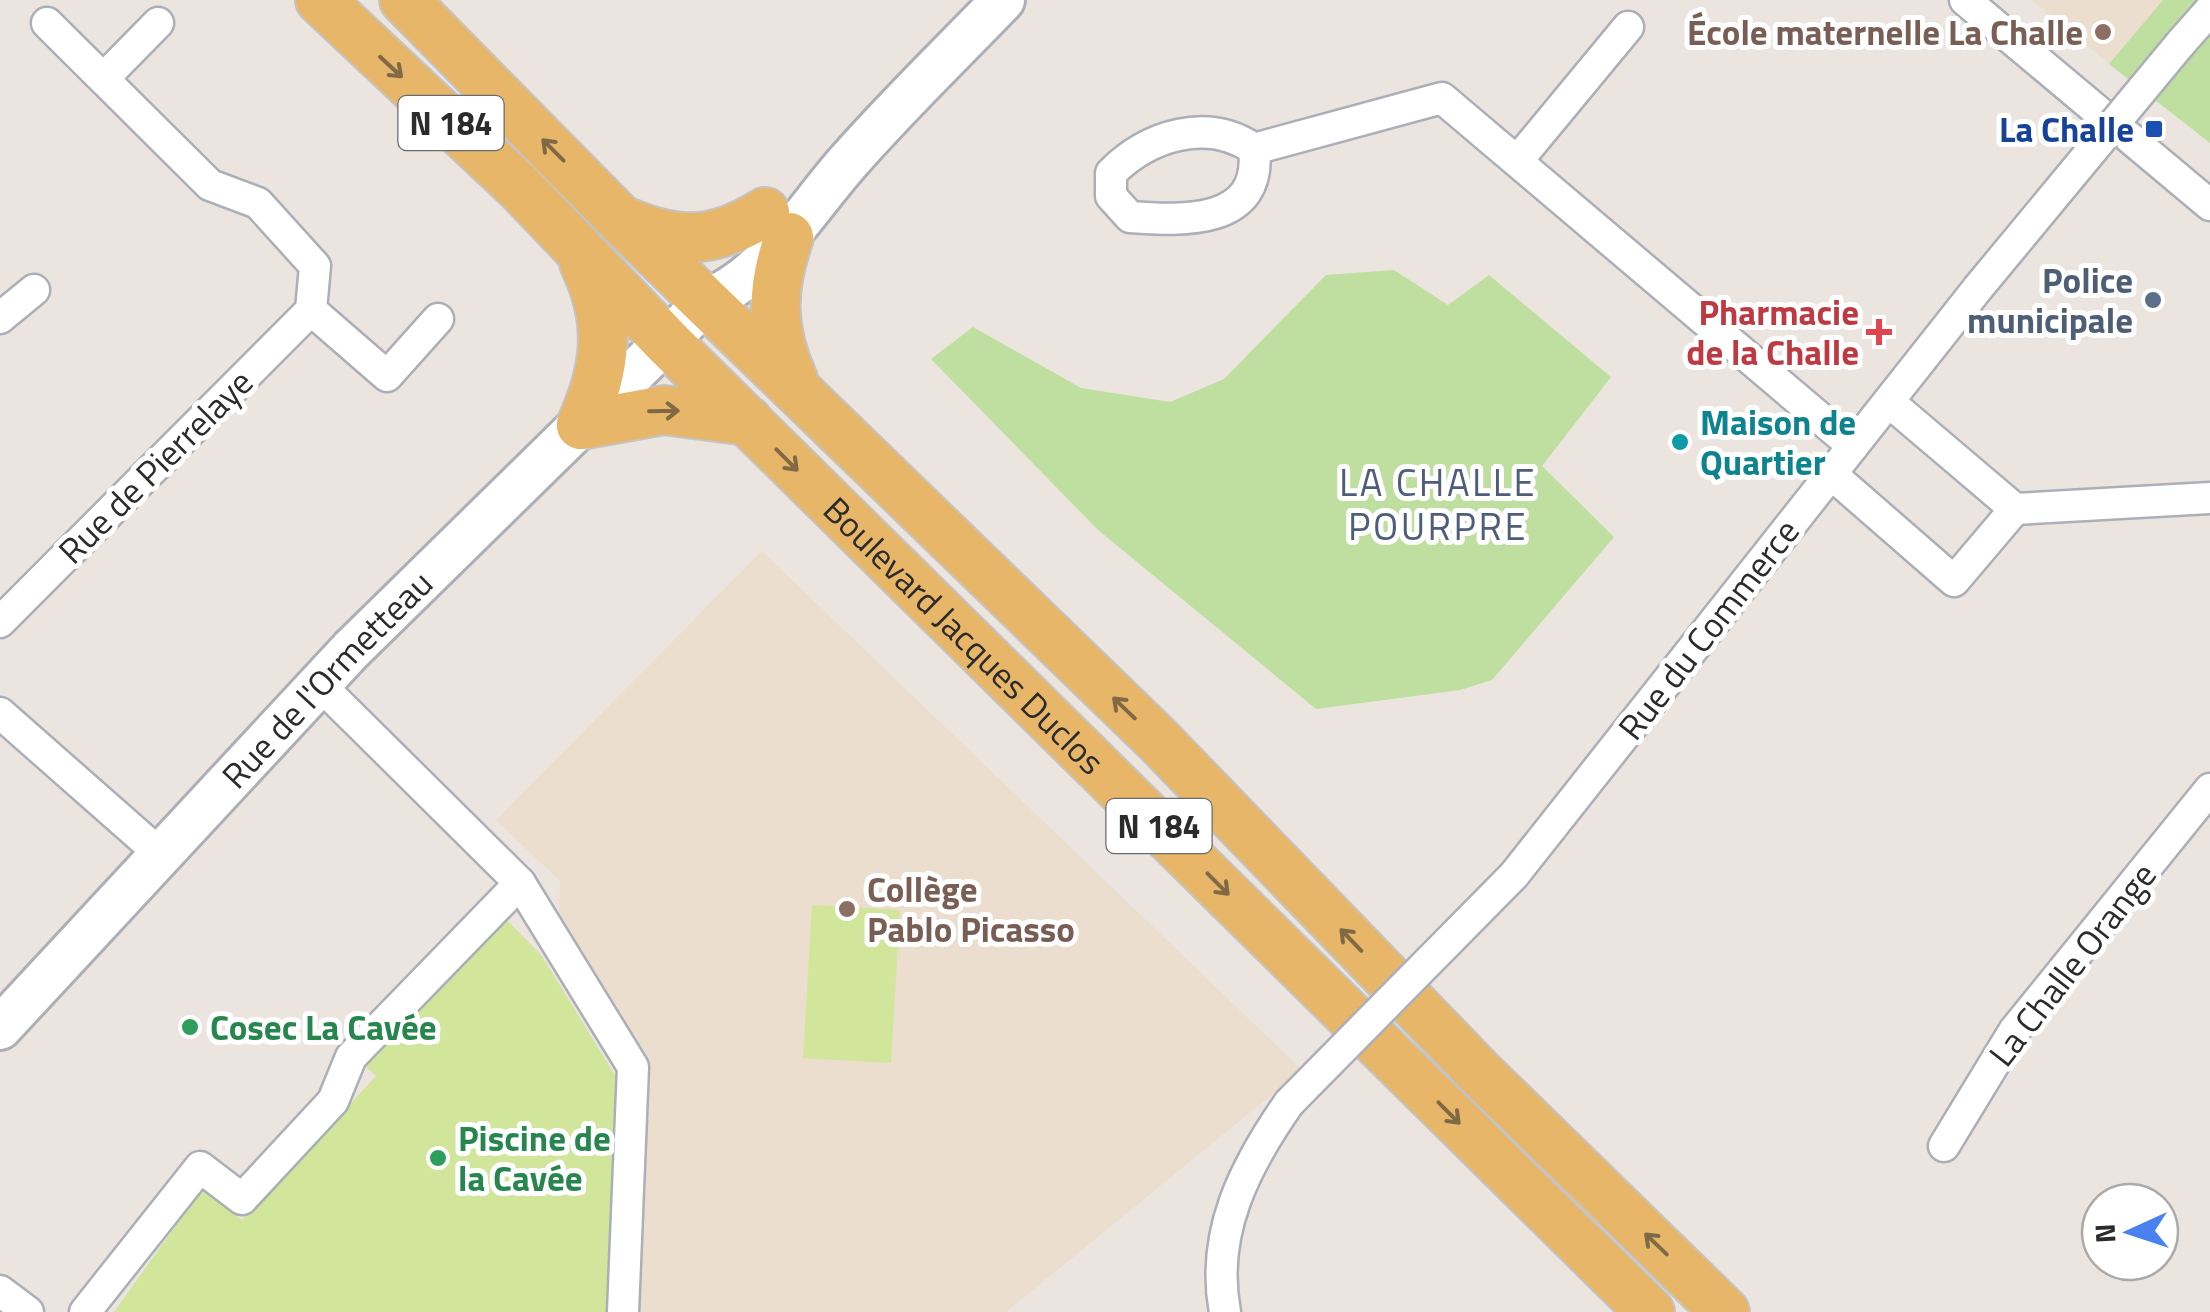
<svg xmlns="http://www.w3.org/2000/svg" width="2210" height="1312" font-family="'Titillium Web',sans-serif">
<style>
.education{fill:#ecdecf}
.green{fill:#bedf9f}
.pitch{fill:#d1e59b}
.lines{fill:none;stroke-linecap:round;stroke-linejoin:round}
.street-casing{stroke:#abafb7;stroke-width:35}
.secondary-casing{stroke:#abafb7;stroke-width:48}
.primary-casing{stroke:#c4c4c4;stroke-width:52}
.street{stroke:#fff;stroke-width:30}
.secondary{stroke:#fff;stroke-width:42}
.primary{stroke:#e7b668;stroke-width:48}
.street-bridge-casing{stroke:#abafb7;stroke-width:35;stroke-linecap:butt}
.street-bridge{stroke:#fff;stroke-width:30}
.oneway{stroke:#806a46}
.education-dot{fill:#8d6e63;stroke:#fff;stroke-width:4}
.transit-dot{fill:#1a4fb4;stroke:#fff;stroke-width:4}
.service-dot{fill:#5c6f8a;stroke:#fff;stroke-width:4}
.health-dot{fill:#e0444e;stroke:#fff;stroke-width:4}
.culture-dot{fill:#0f9aa8;stroke:#fff;stroke-width:4}
.leisure-dot{fill:#2e9e5b;stroke:#fff;stroke-width:4}
.labels{text-anchor:middle;dominant-baseline:central;stroke-width:10;stroke-linejoin:round;paint-order:stroke}
.shield{fill:#fff;stroke:#6b6b6b;stroke-width:2.5}
.shield-label{font-size:32px;font-weight:bold;fill:#2b2b2b}
.education-label{font-size:35px;font-weight:bold;fill:#785e54;stroke:#fff;text-anchor:end}
.transit-label{font-size:35px;font-weight:bold;fill:#164399;stroke:#fff;text-anchor:end}
.service-label{font-size:35px;font-weight:bold;fill:#4e5e75;stroke:#fff;text-anchor:end}
.health-label{font-size:35px;font-weight:bold;fill:#be3a42;stroke:#fff;text-anchor:end}
.culture-label{font-size:35px;font-weight:bold;fill:#0d838f;stroke:#fff;text-anchor:start}
.street-label{font-size:35px;fill:#2b2b2b;stroke:#fff}
.leisure-label{font-size:35px;font-weight:bold;fill:#27864d;stroke:#fff;text-anchor:start}
.neighbourhood-label{font-size:38px;letter-spacing:2.5px;fill:#4e5d79;stroke:#fff}
</style>
<rect width="100%" height="100%" fill="#ece4de"/>
<g class="education">
<path d="M 2031,0 L 2163,0 L 2109,64 Z"/>
<path d="M 762,551 L 1302,1070 L 1006,1312 L 635,1312 L 648,1076 L 558,937 L 560,881 L 496,820 Z"/>
</g>
<g class="green">
<path d="M 2163,0 L 2210,0 L 2210,143 L 2109,64 Z"/>
<path d="M 1394,270 L 1448,305 L 1489,275 L 1611,377 L 1542,466 L 1614,537 L 1492,680 L 1460,690 L 1316,709 L 1098,530 L 931,359 L 973,327 L 1081,388 L 1170,402 L 1224,379 L 1326,275 Z"/>
</g>
<g class="pitch">
<path d="M 812,905 L 900,910 L 891,1063 L 803,1058 Z"/>
<path d="M 504,917 L 542,956 L 621,1085 L 610,1312 L 114,1312 L 202,1189 L 242,1220 L 376,1076 L 362,1063 Z"/>
</g>
<g class="lines">
<defs>
<g id="street">
<path d="M 1965,0 L 2210,205"/>
<path d="M 47,23 L 210,185 L 258,203 L 315,266 L 311,310 L 387,376 L 438,319"/>
<path d="M 2180,44 L 2210,10"/>
<path d="M 104,78 L 158,23"/>
<path d="M 1254,149 C 1263,225 1183,221 1130,217 L 1111,196 L 1111,173 C 1149,135 1208,117 1254,149 L 1442,98 L 1853,446"/>
<path d="M 1518,160 L 1628,27"/>
<path d="M 0,318 L 34,290"/>
<path d="M 1830,473 L 1954,581 L 2015,509 L 1889,402"/>
<path d="M 2015,509 L 2210,498"/>
<path d="M 0,622 L 311,310"/>
<path d="M 0,713 L 159,853"/>
<path d="M 1514,875 L 1978,288"/>
<path d="M 520,883 L 633,1067 L 623,1312"/>
<path d="M 1944,1146 L 2014,1031 L 2210,789"/>
<path d="M 0,1291 L 28,1312"/>
<path d="M 85,1312 L 200,1167 L 242,1199 L 333,1101 L 351,1057 L 520,883 L 320,685"/>
<path d="M 1225,1312 C 1210,1233 1245,1166 1289,1103"/>
</g>
<g id="secondary">
<path id="s1" d="M 0,1028 L 351,650 L 707,301 C 771,272 803,213 848,162 C 897,106 951,54 1003,0"/>
</g>
<g id="primary">
<path id="s2" d="M 320,0 L 520,188 L 667,342 L 1650,1312"/>
<path d="M 404,0 L 621,220 L 1158,740 L 1480,1073 L 1725,1312"/>
<path d="M 629,223 C 682,245 717,242 765,212"/>
<path d="M 789,237 C 771,288 770,329 793,379"/>
<path d="M 581,425 C 607,368 612,321 584,263"/>
<path d="M 581,425 L 664,410 L 748,421"/>
</g>
</defs>
<use href="#street" class="street-casing"/>
<use href="#secondary" class="secondary-casing"/>
<use href="#primary" class="primary-casing"/>
<use href="#street" class="street"/>
<use href="#secondary" class="secondary"/>
<use href="#primary" class="primary"/>
<defs>
<g id="street-bridge">
<path d="M 1978,288 L 2180,44"/>
<path d="M 1289,1103 L 1514,875"/>
</g>
</defs>
<use href="#street-bridge" class="street-bridge-casing"/>
<use href="#street-bridge" class="street-bridge"/>
</g>
<defs><path id="oneway-shaft" d="M-6 0H5M1.5-3L5.5 0L1.5 3" fill="none" stroke-width="1.6" stroke-linecap="round" stroke-linejoin="round" transform="scale(2.5)"/></defs>
<g class="oneway">
<use href="#oneway-shaft" transform="translate(391 67) rotate(43)"/>
<use href="#oneway-shaft" transform="translate(553 150) rotate(-135)"/>
<use href="#oneway-shaft" transform="translate(664 411) rotate(-1)"/>
<use href="#oneway-shaft" transform="translate(787 460) rotate(45)"/>
<use href="#oneway-shaft" transform="translate(1124 708) rotate(-136)"/>
<use href="#oneway-shaft" transform="translate(1218 884) rotate(45)"/>
<use href="#oneway-shaft" transform="translate(1351 940) rotate(-134)"/>
<use href="#oneway-shaft" transform="translate(1449 1113) rotate(45)"/>
<use href="#oneway-shaft" transform="translate(1656 1244) rotate(-136)"/>
</g>
<g class="education-dot">
<circle cx="2103" cy="32" r="10"/>
<circle cx="847" cy="909" r="10"/>
</g>
<rect class="transit-dot" x="2144" y="119" width="20" height="20" rx="5"/>
<circle class="service-dot" cx="2153" cy="300" r="10"/>
<path class="health-dot" d="M1874 317h10v10h10v10h-10v10h-10v-10h-10v-10h10z"/>
<circle class="culture-dot" cx="1680" cy="442" r="10"/>
<g class="leisure-dot">
<circle cx="190" cy="1027" r="10"/>
<circle cx="438" cy="1158" r="10"/>
</g>
<g class="labels">
<g class="shield">
<rect x="398.5" y="96" width="105" height="54" rx="8"/>
<rect x="1106.5" y="799" width="105" height="54" rx="8"/>
</g>
<g class="shield-label">
<text x="451" y="123">N 184</text>
<text x="1159" y="826">N 184</text>
</g>
<g class="education-label">
<text x="2083" y="32">École maternelle La Challe</text>
<text x="867" y="889" text-anchor="start">Collège<tspan x="867" dy="40">Pablo Picasso</tspan></text>
</g>
<g class="transit-label">
<text x="2134" y="129">La Challe</text>
</g>
<g class="service-label">
<text x="2133" y="280">Police<tspan x="2133" dy="40">municipale</tspan></text>
</g>
<g class="health-label">
<text x="1859" y="312">Pharmacie<tspan x="1859" dy="40">de la Challe</tspan></text>
</g>
<g class="culture-label">
<text x="1700" y="422">Maison de<tspan x="1700" dy="40">Quartier</tspan></text>
</g>
<g class="street-label">
<text transform="translate(155 466) rotate(-45)">Rue de Pierrelaye</text>
<text transform="translate(1708 629) rotate(-52)">Rue du Commerce</text>
<text stroke="none"><textPath href="#s2" startOffset="905">Boulevard Jacques Duclos</textPath></text>
<text stroke="none"><textPath href="#s1" startOffset="478">Rue de l'Ormetteau</textPath></text>
<text transform="translate(2072 964) rotate(-52)">La Challe Orange</text>
</g>
<g class="leisure-label">
<text x="210" y="1027">Cosec La Cavée</text>
<text x="458" y="1138">Piscine de<tspan x="458" dy="40">la Cavée</tspan></text>
</g>
<g class="neighbourhood-label">
<text x="1438" y="482">LA CHALLE<tspan x="1438" dy="44">POURPRE</tspan></text>
</g>
</g>
<g transform="translate(2130 1232) rotate(267)"><circle r="48" fill="#ffffff" stroke="#aaaaaa" stroke-width="2.5"/>
<path d="M0-8L18 38L0 25L-18 38Z" fill="#4982ee"/>
<text y="-15" font-size="28" font-weight="bold" text-anchor="middle" fill="#2b2b2b">N</text>
</g>
</svg>
